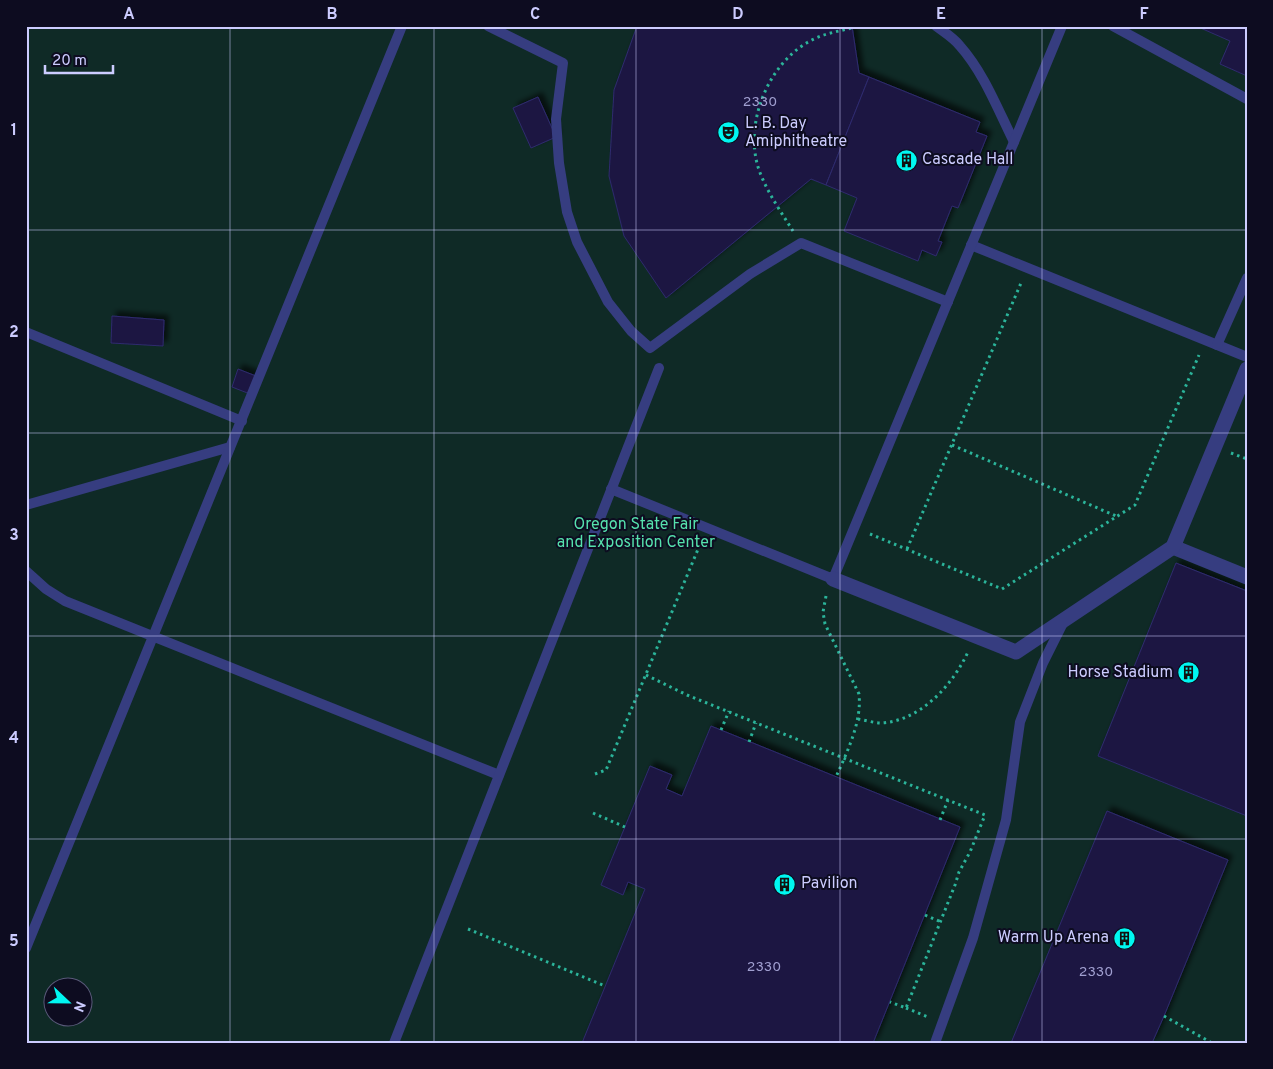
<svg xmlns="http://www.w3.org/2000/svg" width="1273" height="1069" font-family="Overpass,sans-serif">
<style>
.green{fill:#0f2a26;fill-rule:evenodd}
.building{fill:#1b1842;stroke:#2f2a6e;filter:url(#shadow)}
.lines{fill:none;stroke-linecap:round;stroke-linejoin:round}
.path{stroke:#2bb49a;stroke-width:3;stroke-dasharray:2.5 4;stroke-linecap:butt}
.lane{stroke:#363d80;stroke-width:10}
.street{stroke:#363d80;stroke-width:15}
.grid{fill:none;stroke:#ccf;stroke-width:1;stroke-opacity:0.55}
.labels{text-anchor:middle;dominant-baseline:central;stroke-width:4;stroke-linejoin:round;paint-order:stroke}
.number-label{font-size:14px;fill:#a09fd0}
.poi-label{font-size:16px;fill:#ccf;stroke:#0d0c20;text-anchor:start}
.park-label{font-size:16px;fill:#56e1ad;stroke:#0d0c20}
.neatline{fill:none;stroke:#ccf;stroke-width:2}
.grid-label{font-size:16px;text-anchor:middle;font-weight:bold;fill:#ccf}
</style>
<defs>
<filter id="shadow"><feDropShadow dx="4.5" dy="-4.5" stdDeviation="2.5" flood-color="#0009"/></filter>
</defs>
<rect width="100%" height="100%" fill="#0d0c20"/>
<path class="green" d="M 26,26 L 1247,26 L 1247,1043 L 26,1043 ZM 52,986 L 82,986 L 82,1016 L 52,1016 Z"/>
<g class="building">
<path d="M 637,26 L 852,26 L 859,73 L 869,77 L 826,185 L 811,179 L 666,298 L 624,236 L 609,176 L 614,90 Z"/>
<path d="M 1196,26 L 1247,26 L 1247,76 L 1220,64 L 1230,41 Z"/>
<path d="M 869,77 L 980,122 L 976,132 L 987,136 L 958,208 L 952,206 L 938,241 L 942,242 L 936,256 L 922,250 L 918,261 L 844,231 L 857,198 L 826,185 Z"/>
<path d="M 538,97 L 556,137 L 531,148 L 513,108 Z"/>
<path d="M 112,316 L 164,320 L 163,346 L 111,343 Z"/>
<path d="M 238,369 L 256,376 L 250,394 L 232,387 Z"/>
<path d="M 1176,563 L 1247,591 L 1247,816 L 1098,756 Z"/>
<path d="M 711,726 L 960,827 L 873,1043 L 582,1043 L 645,889 L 628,882 L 623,895 L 601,885 L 650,766 L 672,775 L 666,789 L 682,796 Z"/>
<path d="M 1107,811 L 1228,860 L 1164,1016 L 1152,1043 L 1011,1043 Z"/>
</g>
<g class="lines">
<g class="path">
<path d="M 793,231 C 781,212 767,192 759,170 C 743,123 769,60 814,39 C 828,32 843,31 858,26"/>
<path d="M 952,445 L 1116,516"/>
<path d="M 1231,453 L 1247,459"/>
<path d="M 870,534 L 1002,589 L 1135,505 L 1199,355"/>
<path d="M 907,549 L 1021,283"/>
<path d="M 826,596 L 823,612 L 825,624 L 859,694 C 862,722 847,752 836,777"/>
<path d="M 646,675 L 687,695 L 985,815 L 970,852 L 959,872 L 955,885 L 906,1008 L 890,1002"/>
<path d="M 858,719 C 865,720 874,723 881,723 C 920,721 952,686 968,652"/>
<path d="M 721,730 L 729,711"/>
<path d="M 749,742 L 756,723"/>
<path d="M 595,774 L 606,770 L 701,542"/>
<path d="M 593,813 L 625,827"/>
<path d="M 940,820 L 948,800"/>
<path d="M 925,915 L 941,922"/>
<path d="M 468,929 L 605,986"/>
<path d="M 906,1008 L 928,1017"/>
<path d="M 1164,1016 L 1212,1043"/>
</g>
<g class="lane">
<path d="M 488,26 L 563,63 L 556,119 L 559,163 L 567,212 L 577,242 L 608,302 L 631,331 L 650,348 L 750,274 L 801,243 L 948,302"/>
<path d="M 936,26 C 944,32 954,38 960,46 C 984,73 998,110 1014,142"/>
<path d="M 1113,26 L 1247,99"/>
<path d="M 971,245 L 1247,357"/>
<path d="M 26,332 L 242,421"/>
<path d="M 1217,345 L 1247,278"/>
<path d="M 611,489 L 833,579 L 1062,26"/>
<path d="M 26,505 L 230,447"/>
<path d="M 26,571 L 46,589 L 65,601 L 499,775"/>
<path d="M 26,948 L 402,26"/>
<path d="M 394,1043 L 659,368"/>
<path d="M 935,1043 L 973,938 L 1006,820 L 1020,722 L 1043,663 L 1064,621"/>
</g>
<g class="street">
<path d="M 1173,547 L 1247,577"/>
<path d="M 833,579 L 1016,652 L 1173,547 L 1247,369"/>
</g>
</g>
<path class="grid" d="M 230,26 L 230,1043M 434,26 L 434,1043M 636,26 L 636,1043M 840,26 L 840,1043M 1042,26 L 1042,1043M 26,230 L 1247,230M 26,433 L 1247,433M 26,636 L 1247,636M 26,839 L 1247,839"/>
<defs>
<symbol id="theatre-disc" viewBox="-11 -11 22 22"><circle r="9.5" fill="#00f7f1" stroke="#0d0c20"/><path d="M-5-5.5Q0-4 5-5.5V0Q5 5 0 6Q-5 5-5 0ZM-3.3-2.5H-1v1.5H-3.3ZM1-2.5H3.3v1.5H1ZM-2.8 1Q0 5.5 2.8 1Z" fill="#111"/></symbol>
<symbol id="building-disc" viewBox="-11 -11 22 22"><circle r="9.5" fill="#00f7f1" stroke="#0d0c20"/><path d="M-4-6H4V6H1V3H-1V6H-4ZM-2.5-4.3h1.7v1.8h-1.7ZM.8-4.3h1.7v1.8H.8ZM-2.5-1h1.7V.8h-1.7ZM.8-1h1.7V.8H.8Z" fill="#111"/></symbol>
</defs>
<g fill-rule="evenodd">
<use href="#theatre-disc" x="716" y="120" width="25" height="25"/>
<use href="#building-disc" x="894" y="148" width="25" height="25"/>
<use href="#building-disc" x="1176" y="660" width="25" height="25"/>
<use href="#building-disc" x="772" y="872" width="25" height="25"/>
<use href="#building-disc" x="1112" y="926" width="25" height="25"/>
</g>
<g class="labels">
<g class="number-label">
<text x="760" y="102">2330</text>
<text x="764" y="967">2330</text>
<text x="1096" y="972">2330</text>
</g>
<g class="poi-label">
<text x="745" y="124">L. B. Day<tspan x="745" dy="18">Amiphitheatre</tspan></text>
<text x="922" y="160">Cascade Hall</text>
<text x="1173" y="673" text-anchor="end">Horse Stadium</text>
<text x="801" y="884">Pavilion</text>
<text x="1109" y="938" text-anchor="end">Warm Up Arena</text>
</g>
<g class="park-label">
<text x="636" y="525">Oregon State Fair<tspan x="636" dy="18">and Exposition Center</tspan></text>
</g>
</g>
<rect width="1273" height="1069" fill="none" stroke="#0d0c20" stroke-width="55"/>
<g transform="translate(68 1002) rotate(112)"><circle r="24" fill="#0d0c20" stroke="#595979"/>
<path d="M0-4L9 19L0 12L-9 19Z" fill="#00f7f1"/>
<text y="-8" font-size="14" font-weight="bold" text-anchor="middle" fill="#ccccff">N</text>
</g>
<path d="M45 65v8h68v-8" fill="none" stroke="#ccccff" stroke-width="2.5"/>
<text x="52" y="65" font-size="15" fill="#ccccff" stroke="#0d0c20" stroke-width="4" paint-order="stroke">20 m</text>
<rect x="28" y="28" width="1218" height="1014" class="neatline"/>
<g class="grid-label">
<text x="129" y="19">A</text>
<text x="332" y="19">B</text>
<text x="535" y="19">C</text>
<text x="738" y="19">D</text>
<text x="941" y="19">E</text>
<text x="1144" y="19">F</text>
<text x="14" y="135">1</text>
<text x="14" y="337">2</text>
<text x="14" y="540">3</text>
<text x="14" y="743">4</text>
<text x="14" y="946">5</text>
</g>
</svg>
